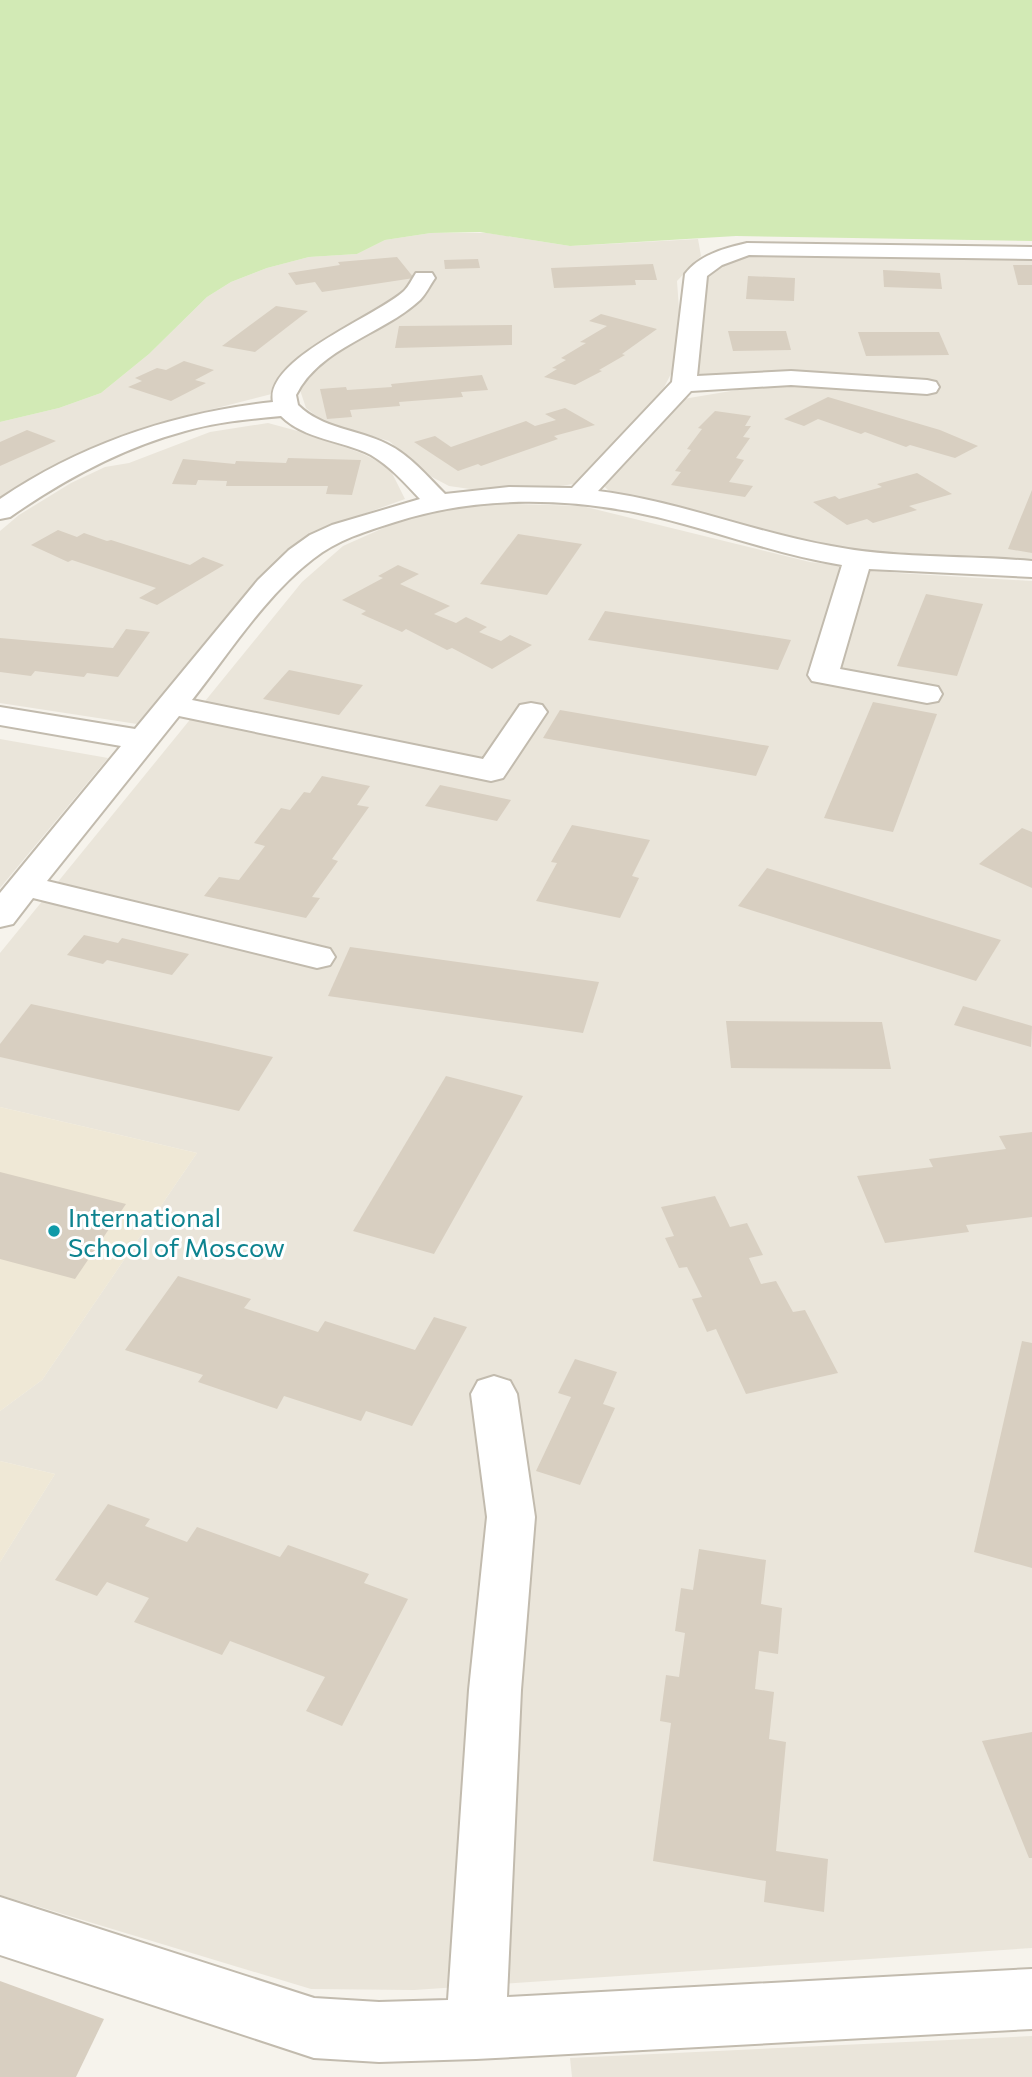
<svg xmlns="http://www.w3.org/2000/svg" width="1032" height="2077" font-family="Commissioner,sans-serif">
<style>
.residential{fill:#eae5da}
.education{fill:#efe8d6}
.green{fill:#d2eab5}
.building{fill:#d8cfc1}
.lines{fill:none;stroke-linecap:round;stroke-linejoin:round}
.minor-casing{stroke:#c2bbae;stroke-width:4}
.minor{fill:#fff;fill-rule:evenodd}
.culture-dot{fill:#0f9aa8;stroke:#fff;stroke-width:2.5}
.labels{text-anchor:middle;dominant-baseline:central;stroke-width:6;stroke-linejoin:round;paint-order:stroke}
.culture-label{font-size:26px;fill:#0d838f;stroke:#fff;text-anchor:start}
</style>
<rect width="100%" height="100%" fill="#f6f3ec"/>
<g class="residential">
<path d="M 431,233 L 487,233 L 570,246 L 698,239 L 701,256 L 677,281 L 680,323 L 674,368 L 658,399 L 621,442 L 574,484 L 545,488 L 470,489 L 449,486 L 430,476 L 389,441 L 325,423 L 306,408 L 299,387 L 166,421 L 99,445 L 15,489 L 0,500 L 0,422 L 59,408 L 101,393 L 149,354 L 207,297 L 231,282 L 267,268 L 309,257 L 357,254 L 385,240 Z"/>
<path d="M 772,253 L 1032,256 L 1032,565 L 891,554 L 837,547 L 625,496 L 609,491 L 603,485 L 683,399 L 761,386 L 706,389 L 695,363 L 703,280 L 726,258 Z"/>
<path d="M 268,423 L 305,433 L 361,453 L 389,467 L 405,499 L 325,528 L 286,550 L 137,724 L 0,703 L 0,531 L 19,515 L 71,483 L 105,467 L 129,463 L 210,432 Z"/>
<path d="M 478,503 L 582,506 L 810,562 L 897,573 L 1032,581 L 1032,1948 L 414,1990 L 311,1989 L 0,1895 L 0,1562 L 55,1474 L 0,1461 L 0,1411 L 42,1380 L 197,1153 L 0,1107 L 0,953 L 302,582 L 343,546 L 408,517 Z"/>
<path d="M 0,739 L 108,758 L 0,888 Z"/>
<path d="M 1032,2036 L 1032,2077 L 572,2077 L 570,2058 Z"/>
</g>
<g class="education">
<path d="M 0,1107 L 197,1153 L 42,1380 L 0,1411 Z"/>
<path d="M 0,1461 L 55,1474 L 0,1562 Z"/>
</g>
<path class="green" d="M 0,0 L 1032,0 L 1032,241 L 736,236 L 570,246 L 480,232 L 431,233 L 385,240 L 357,254 L 309,257 L 267,268 L 231,282 L 207,297 L 149,354 L 101,393 L 59,408 L 0,422 Z"/>
<g class="building">
<path d="M 397,257 L 414,278 L 322,292 L 315,282 L 296,285 L 288,273 L 340,265 L 338,262 Z"/>
<path d="M 478,259 L 480,268 L 445,269 L 444,260 Z"/>
<path d="M 653,264 L 657,280 L 635,280 L 636,285 L 554,288 L 551,268 Z"/>
<path d="M 1013,265 L 1032,265 L 1032,285 L 1018,285 Z"/>
<path d="M 883,270 L 940,273 L 942,289 L 884,287 Z"/>
<path d="M 748,276 L 795,278 L 794,301 L 746,299 Z"/>
<path d="M 276,306 L 308,311 L 255,352 L 222,346 Z"/>
<path d="M 601,314 L 657,329 L 622,354 L 625,355 L 599,370 L 602,371 L 575,385 L 544,377 L 557,369 L 552,368 L 566,360 L 561,358 L 586,343 L 580,342 L 607,326 L 589,321 Z"/>
<path d="M 512,325 L 512,345 L 395,348 L 399,326 Z"/>
<path d="M 728,331 L 786,331 L 791,350 L 733,351 Z"/>
<path d="M 858,332 L 939,332 L 949,355 L 866,356 Z"/>
<path d="M 184,361 L 214,370 L 195,380 L 206,383 L 171,401 L 128,387 L 142,381 L 135,378 L 157,368 L 166,370 Z"/>
<path d="M 482,375 L 488,390 L 461,392 L 463,397 L 399,402 L 400,406 L 350,410 L 352,417 L 327,419 L 320,389 L 346,387 L 347,390 L 392,387 L 391,384 Z"/>
<path d="M 828,397 L 940,430 L 978,446 L 955,458 L 910,445 L 906,447 L 865,432 L 861,434 L 818,419 L 804,426 L 784,419 Z"/>
<path d="M 565,408 L 595,425 L 554,436 L 558,439 L 481,466 L 478,464 L 458,471 L 414,442 L 435,436 L 451,447 L 526,421 L 535,426 L 556,420 L 545,414 Z"/>
<path d="M 715,411 L 751,416 L 745,426 L 751,426 L 743,437 L 750,438 L 736,458 L 744,460 L 729,482 L 753,486 L 745,497 L 671,485 L 681,472 L 675,471 L 691,450 L 687,449 L 702,429 L 698,428 Z"/>
<path d="M 27,430 L 56,441 L 0,466 L 0,442 Z"/>
<path d="M 288,458 L 361,460 L 352,495 L 326,494 L 328,486 L 226,486 L 227,481 L 198,480 L 196,485 L 172,484 L 183,459 L 235,464 L 236,461 L 286,463 Z"/>
<path d="M 917,473 L 952,494 L 909,506 L 917,510 L 873,523 L 867,519 L 847,525 L 813,502 L 835,496 L 839,499 L 882,487 L 877,484 Z"/>
<path d="M 1032,490 L 1032,553 L 1008,549 Z"/>
<path d="M 58,530 L 77,537 L 84,533 L 107,541 L 111,540 L 190,565 L 203,557 L 224,565 L 157,605 L 139,598 L 156,588 L 72,560 L 68,562 L 31,545 Z"/>
<path d="M 518,534 L 582,544 L 547,595 L 480,584 Z"/>
<path d="M 398,565 L 419,574 L 400,584 L 450,606 L 434,614 L 456,623 L 466,617 L 487,627 L 479,632 L 501,641 L 510,635 L 532,645 L 492,669 L 452,648 L 447,650 L 406,629 L 402,632 L 361,614 L 366,611 L 342,600 L 383,578 L 378,576 Z"/>
<path d="M 926,594 L 983,604 L 957,676 L 897,666 Z"/>
<path d="M 605,611 L 697,625 L 791,640 L 778,670 L 588,640 Z"/>
<path d="M 126,629 L 150,632 L 118,677 L 87,673 L 84,677 L 35,671 L 31,676 L 0,672 L 0,638 L 113,648 Z"/>
<path d="M 289,670 L 363,685 L 339,715 L 263,699 Z"/>
<path d="M 873,702 L 937,714 L 893,832 L 824,818 Z"/>
<path d="M 560,710 L 769,746 L 756,776 L 543,738 Z"/>
<path d="M 322,776 L 370,786 L 357,805 L 369,807 L 332,859 L 338,861 L 312,897 L 320,898 L 306,918 L 204,896 L 219,877 L 239,880 L 265,846 L 254,843 L 281,808 L 290,810 L 304,792 L 310,793 Z"/>
<path d="M 440,785 L 511,800 L 497,821 L 425,806 Z"/>
<path d="M 572,825 L 650,840 L 632,876 L 639,878 L 620,918 L 536,901 L 557,863 L 551,862 Z"/>
<path d="M 1022,828 L 1032,832 L 1032,888 L 979,864 Z"/>
<path d="M 767,868 L 1001,940 L 976,981 L 738,906 Z"/>
<path d="M 84,935 L 118,943 L 122,938 L 189,954 L 172,975 L 107,960 L 103,964 L 67,955 Z"/>
<path d="M 350,947 L 536,973 L 599,982 L 583,1033 L 328,996 Z"/>
<path d="M 31,1004 L 211,1043 L 273,1057 L 239,1111 L 0,1057 L 0,1044 Z"/>
<path d="M 963,1006 L 1032,1026 L 1031,1047 L 954,1025 Z"/>
<path d="M 726,1021 L 882,1022 L 891,1069 L 731,1068 Z"/>
<path d="M 446,1076 L 523,1096 L 434,1254 L 353,1231 Z"/>
<path d="M 1032,1132 L 1032,1217 L 966,1225 L 969,1232 L 885,1243 L 857,1176 L 933,1167 L 929,1159 L 1006,1149 L 999,1136 Z"/>
<path d="M 0,1172 L 126,1204 L 75,1279 L 0,1259 Z"/>
<path d="M 715,1196 L 730,1227 L 747,1223 L 763,1255 L 749,1258 L 761,1284 L 776,1281 L 793,1312 L 805,1310 L 838,1373 L 746,1394 L 716,1329 L 707,1332 L 692,1299 L 702,1297 L 687,1267 L 679,1268 L 665,1238 L 674,1236 L 661,1207 Z"/>
<path d="M 178,1276 L 251,1299 L 244,1308 L 318,1332 L 325,1321 L 415,1350 L 434,1317 L 467,1327 L 412,1426 L 366,1411 L 361,1421 L 284,1396 L 277,1409 L 198,1382 L 203,1375 L 125,1350 Z"/>
<path d="M 1022,1341 L 1032,1343 L 1032,1568 L 974,1552 Z"/>
<path d="M 575,1359 L 617,1372 L 603,1404 L 615,1408 L 580,1485 L 536,1471 L 571,1397 L 558,1393 Z"/>
<path d="M 108,1504 L 150,1519 L 145,1526 L 187,1542 L 197,1527 L 280,1557 L 288,1545 L 369,1574 L 364,1583 L 408,1599 L 342,1726 L 306,1711 L 325,1677 L 230,1641 L 222,1655 L 134,1622 L 149,1598 L 107,1582 L 97,1596 L 55,1580 Z"/>
<path d="M 699,1549 L 766,1560 L 761,1604 L 782,1608 L 778,1654 L 759,1651 L 755,1689 L 774,1692 L 769,1739 L 786,1742 L 776,1851 L 828,1859 L 824,1912 L 764,1902 L 766,1881 L 653,1861 L 671,1723 L 660,1721 L 666,1675 L 679,1677 L 685,1633 L 675,1631 L 681,1588 L 693,1590 Z"/>
<path d="M 1032,1732 L 1032,1858 L 1029,1858 L 982,1741 Z"/>
<path d="M 0,1981 L 104,2019 L 76,2077 L 0,2077 Z"/>
</g>
<g class="lines">
<defs>
<g id="minor">
<path d="M 747,243 L 1032,247 L 1032,259 L 749,255 L 722,265 L 707,276 L 697,376 L 791,371 L 927,380 L 936,382 L 939,387 L 936,392 L 927,394 L 791,385 L 691,391 L 598,491 C 678,501 752,532 831,546 C 897,559 965,555 1032,561 L 1032,577 L 869,569 L 840,669 L 938,687 L 942,694 L 938,701 L 927,703 L 812,681 L 808,675 L 842,565 C 779,555 719,532 657,517 C 572,497 478,495 395,522 C 366,531 337,540 313,559 C 265,596 230,652 192,700 L 483,759 L 520,705 L 531,703 L 542,705 L 547,712 L 503,778 L 491,781 L 179,716 L 47,881 L 330,949 L 335,957 L 330,965 L 317,968 L 33,898 L 13,924 L 0,927 L 0,893 L 121,746 L 0,725 L 0,707 L 135,729 L 258,580 L 289,550 L 310,535 L 332,525 L 420,499 C 405,483 390,466 371,455 C 342,440 305,440 281,416 C 249,419 216,422 185,431 C 122,448 63,480 10,517 L 0,519 L 0,499 C 83,443 174,413 273,402 C 264,359 377,316 404,291 C 409,286 412,279 416,273 L 432,273 L 435,278 C 430,285 426,294 420,300 C 382,335 320,347 296,395 L 298,405 C 322,429 358,429 387,444 C 410,455 427,476 445,494 L 509,487 L 572,488 L 672,382 L 685,274 C 699,255 725,248 747,243 Z"/>
<path d="M 494,1376 L 510,1381 L 517,1394 L 535,1517 L 521,1690 L 507,1997 L 1032,1969 L 1032,2029 L 476,2059 L 379,2062 L 314,2058 L 0,1955 L 0,1897 L 314,1998 L 379,2002 L 448,2000 L 469,1690 L 487,1517 L 471,1394 L 478,1381 Z"/>
</g>
</defs>
<use href="#minor" class="minor-casing"/>
<use href="#minor" class="minor"/>
</g>
<circle class="culture-dot" cx="54" cy="1231" r="7"/>
<g class="labels">
<g class="culture-label">
<text x="68" y="1216">International<tspan x="68" dy="30">School of Moscow</tspan></text>
</g>
</g>
</svg>
